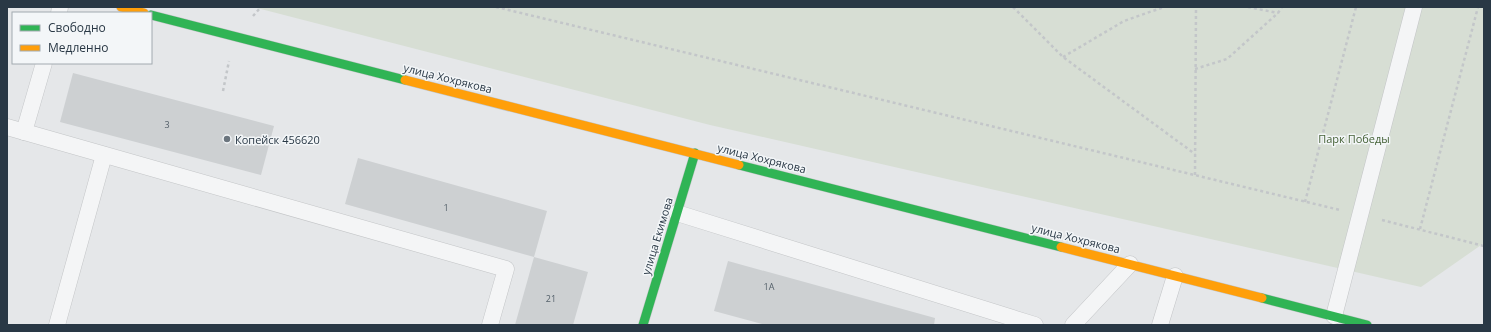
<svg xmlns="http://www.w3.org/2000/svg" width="1491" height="332" font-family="'Open Sans',sans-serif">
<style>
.green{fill:#d7ded4}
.building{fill:#cdd0d2}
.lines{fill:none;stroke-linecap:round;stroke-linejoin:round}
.lane-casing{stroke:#c3c5c7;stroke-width:17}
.fast-casing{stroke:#c3c5c7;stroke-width:10}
.slow-casing{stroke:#c3c5c7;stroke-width:10}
.path{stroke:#c3c6c9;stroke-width:2.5;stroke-dasharray:3 3;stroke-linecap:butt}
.lane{stroke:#f4f5f6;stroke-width:16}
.fast{stroke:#30b455;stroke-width:9}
.slow{stroke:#ff9f0a;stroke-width:9}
.poi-dot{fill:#6b757e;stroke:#f3f6f8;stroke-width:1.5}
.labels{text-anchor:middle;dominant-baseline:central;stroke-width:3;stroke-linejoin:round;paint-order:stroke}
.number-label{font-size:9px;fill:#535f69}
.street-label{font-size:11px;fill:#293845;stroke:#f3f6f8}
.park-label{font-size:11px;fill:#456136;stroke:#f3f6f8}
.poi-label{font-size:11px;fill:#293845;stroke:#f3f6f8;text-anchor:start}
</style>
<rect width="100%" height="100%" fill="#e5e7e9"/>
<path class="green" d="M 253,7 L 1484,7 L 1484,243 L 1421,287 L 710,125 Z"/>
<g class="building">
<path d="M 73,73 L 274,126 L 261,175 L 60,122 Z"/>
<path d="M 358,158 L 547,211 L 534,257 L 345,204 Z"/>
<path d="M 534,257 L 588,272 L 573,325 L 515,325 Z"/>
<path d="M 728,261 L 935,318 L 934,325 L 766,325 L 714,311 Z"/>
</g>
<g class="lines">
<defs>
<g id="lane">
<path d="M 59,13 L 60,7"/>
<path d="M 7,127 L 506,269 L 490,325"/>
<path d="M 24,132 L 44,63"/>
<path d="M 677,213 L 1035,325"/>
<path d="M 1334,316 L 1414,7"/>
<path d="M 57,325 L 104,155"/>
<path d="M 1073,325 L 1130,264"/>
<path d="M 1160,325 L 1175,276"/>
</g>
<g id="fast">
<path d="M 151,15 L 405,80"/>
<path d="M 739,165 L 1061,247"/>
<path d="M 1262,298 L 1367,325"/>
<path d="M 643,325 L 695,153"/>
</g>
<g id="slow">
<path d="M 121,7 L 144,13"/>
<path d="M 405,80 L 739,165"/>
<path d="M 1061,247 L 1262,298"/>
</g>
</defs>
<use href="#lane" class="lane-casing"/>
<use href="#fast" class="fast-casing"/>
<use href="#slow" class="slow-casing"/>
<g class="path">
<path d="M 496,7 L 1340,210"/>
<path d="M 1013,7 L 1063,57 L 1195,154"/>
<path d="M 1248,7 L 1278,13"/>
<path d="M 253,16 L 261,7"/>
<path d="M 1063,57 L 1124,21 L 1164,7"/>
<path d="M 1195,69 L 1227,59 L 1278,13 L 1282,7"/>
<path d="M 223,91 L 229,61"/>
<path d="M 1195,175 L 1196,7"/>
<path d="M 1305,202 L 1356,7"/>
<path d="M 1382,220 L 1484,246"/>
<path d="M 1420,229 L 1478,7"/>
</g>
<use href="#lane" class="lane"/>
<use href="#fast" class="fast"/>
<use href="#slow" class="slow"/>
</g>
<circle class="poi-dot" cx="227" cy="139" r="4"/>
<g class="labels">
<g class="number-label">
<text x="167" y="124">3</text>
<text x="446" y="207">1</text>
<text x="769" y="286">1А</text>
<text x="551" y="298">21</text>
</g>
<g class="street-label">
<text transform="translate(448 78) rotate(14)">улица Хохрякова</text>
<text transform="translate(762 158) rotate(14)">улица Хохрякова</text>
<text transform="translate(657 236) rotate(-73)">улица Екимова</text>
<text transform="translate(1076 238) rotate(14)">улица Хохрякова</text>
</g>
<g class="park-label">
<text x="1354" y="138">Парк Победы</text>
</g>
<g class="poi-label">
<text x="235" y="139">Копейск 456620</text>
</g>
</g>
<rect width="1491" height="332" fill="none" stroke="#293845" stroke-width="16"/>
<rect x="12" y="12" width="140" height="52" fill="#f3f6f8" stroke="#a2aab0"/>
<rect x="20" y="25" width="20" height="6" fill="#30b455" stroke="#a2aab0"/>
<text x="48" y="32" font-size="12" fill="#293845">Свободно</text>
<rect x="20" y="45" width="20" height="6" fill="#ff9f0a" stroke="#a2aab0"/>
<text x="48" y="52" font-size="12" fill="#293845">Медленно</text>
</svg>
